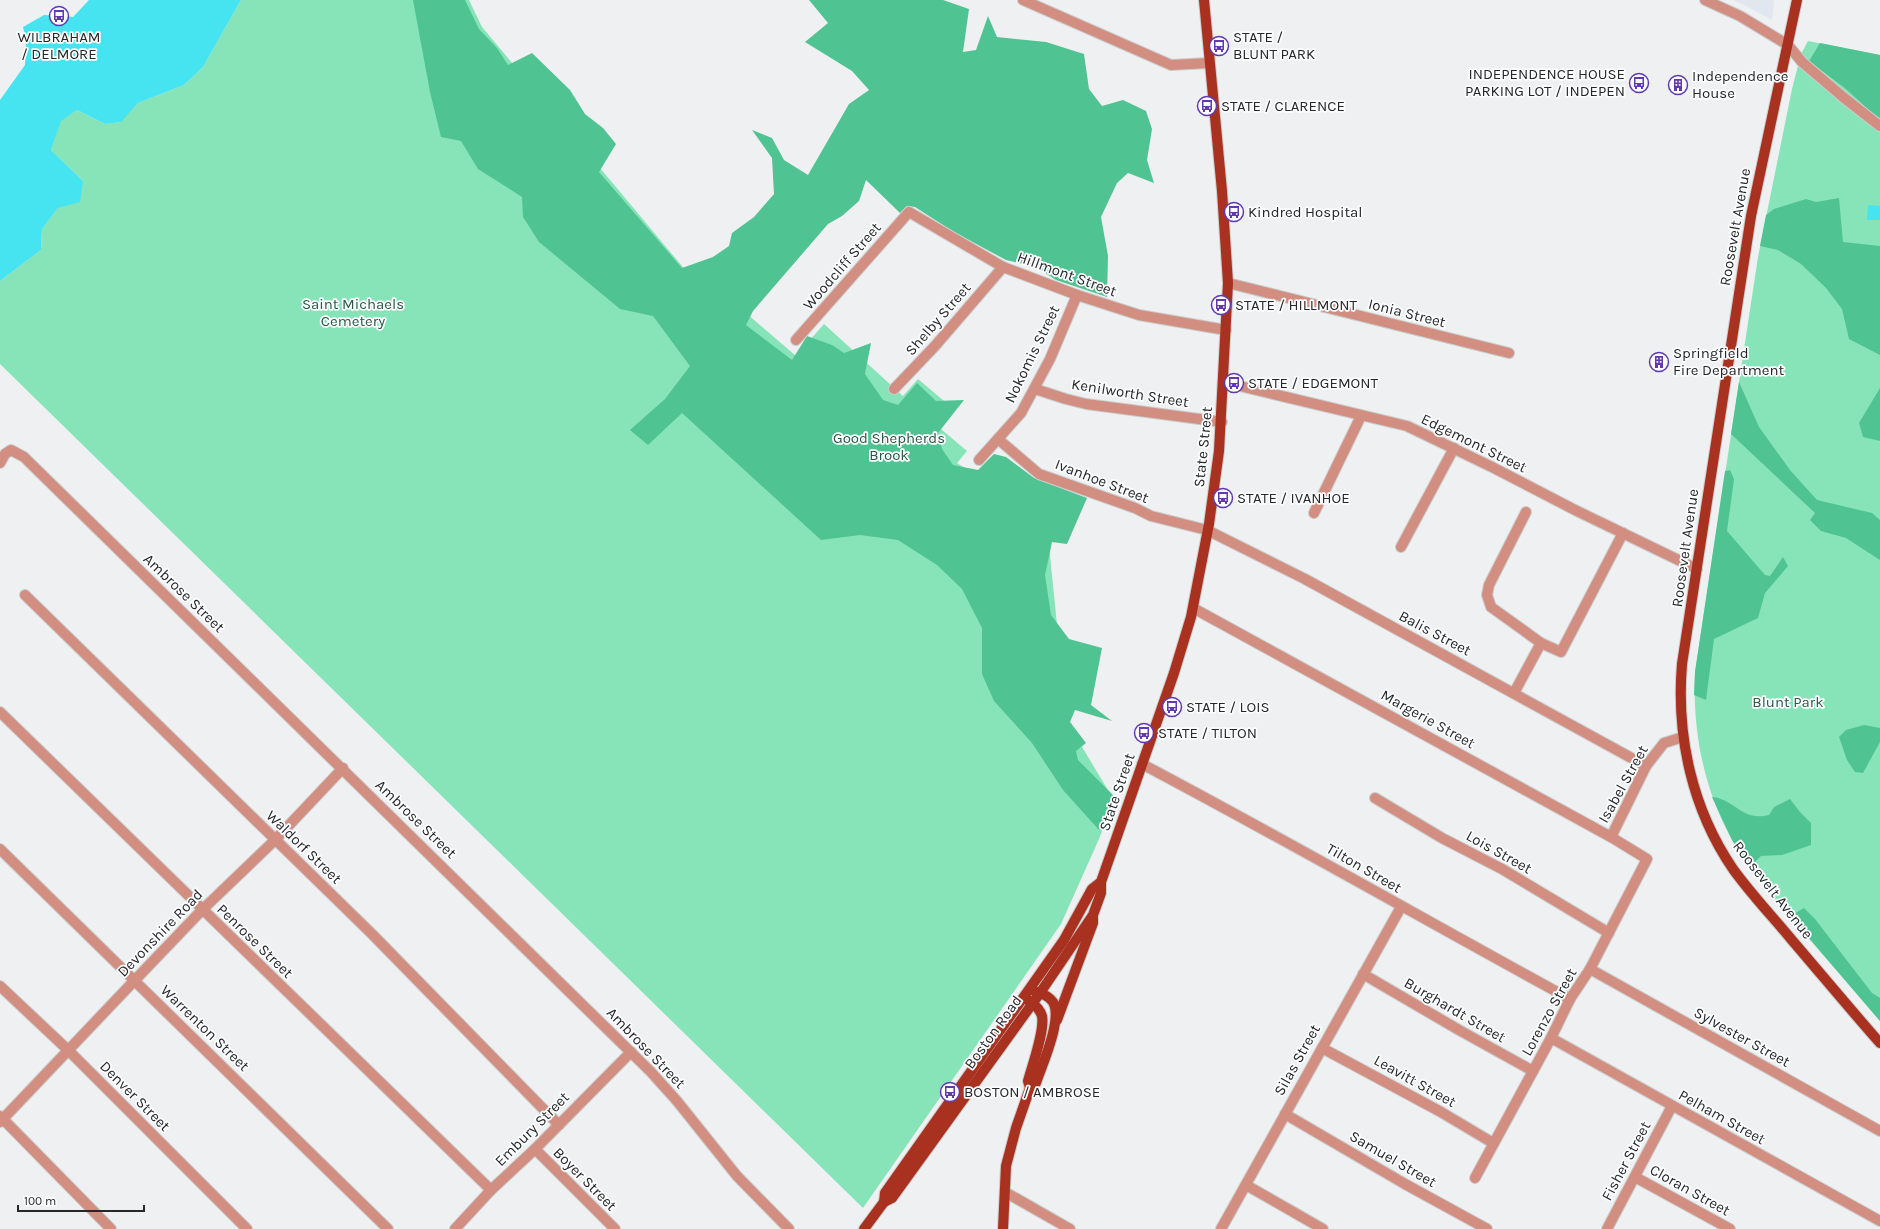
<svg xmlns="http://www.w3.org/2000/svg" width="1880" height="1229" font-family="Karla,sans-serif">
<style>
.built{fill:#e1e7ef}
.green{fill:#87e4b8}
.forest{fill:#50c392}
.water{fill:#46e3f0}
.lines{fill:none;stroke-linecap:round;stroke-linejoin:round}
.minor-casing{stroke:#cbcccd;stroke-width:12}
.major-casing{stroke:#cbcccd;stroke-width:12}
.minor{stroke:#d18e81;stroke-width:10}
.major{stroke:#a9311f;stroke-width:10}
.labels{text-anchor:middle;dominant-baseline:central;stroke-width:3.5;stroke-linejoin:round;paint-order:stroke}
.poi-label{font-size:15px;fill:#272728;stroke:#fcfdff;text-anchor:start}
.street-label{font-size:15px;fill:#272728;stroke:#fcfdff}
.park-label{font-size:15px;fill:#295843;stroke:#fcfdff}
</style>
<rect width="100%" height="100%" fill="#eff0f1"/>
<path class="built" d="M 1733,0 L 1774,0 L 1772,20 L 1742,4 Z"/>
<g class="green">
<path d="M 241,0 L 469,0 L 482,27 L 733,327 L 746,313 L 796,356 L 824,324 L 903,396 L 918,379 L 950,406 L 935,424 L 967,451 L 957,463 L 976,475 L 1049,546 L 1067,722 L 1114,800 L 1099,839 L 1061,924 L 863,1208 L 0,364 L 0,281 L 41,250 L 42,229 L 58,208 L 83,181 L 51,150 L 60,121 L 77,110 L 105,124 L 120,122 L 138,103 L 184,85 L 203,67 Z"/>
<path d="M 1808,41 L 1880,55 L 1880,1021 C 1853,990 1826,958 1799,927 C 1780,904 1759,881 1742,856 C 1706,802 1692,736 1695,672 L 1758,257 L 1792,89 L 1801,54 Z"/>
</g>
<g class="forest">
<path d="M 413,0 L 465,0 L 479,29 L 497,48 L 508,65 L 532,53 L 570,90 L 585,114 L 603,128 L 616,144 L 599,172 L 682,268 L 713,257 L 729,246 L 732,233 L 754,217 L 774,194 L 772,158 L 752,130 L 772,138 L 784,160 L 808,175 L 849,104 L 869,90 L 852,71 L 805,42 L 828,23 L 809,0 L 943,0 L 969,9 L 963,52 L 976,50 L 988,16 L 997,37 L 1046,42 L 1084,54 L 1089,89 L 1102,106 L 1123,100 L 1146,111 L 1152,129 L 1147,160 L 1154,183 L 1128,173 L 1117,183 L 1101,217 L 1108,256 L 1107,297 L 1056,280 L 1036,267 L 1006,260 L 954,232 L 915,207 L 907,206 L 900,213 L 866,180 L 859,201 L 842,216 L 828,224 L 753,311 L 746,325 L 792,360 L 807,336 L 832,345 L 844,353 L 871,343 L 865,374 L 883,400 L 898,405 L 917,383 L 936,401 L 964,400 L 938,433 L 942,449 L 953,465 L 978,470 L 994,454 L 1006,457 L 1034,478 L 1087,498 L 1067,544 L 1052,542 L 1045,575 L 1051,615 L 1069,639 L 1102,648 L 1091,705 L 1112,721 L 1075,710 L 1070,722 L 1086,743 L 1076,751 L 1078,760 L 1114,796 L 1099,830 L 1063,790 L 1032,743 L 994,701 L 982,674 L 982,628 L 962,589 L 937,565 L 898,540 L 860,535 L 821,540 L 682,413 L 648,445 L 630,430 L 665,399 L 690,366 L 653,316 L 620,309 L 539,242 L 523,217 L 522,197 L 478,169 L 461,141 L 441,137 L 430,92 Z"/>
<path d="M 1820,43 L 1880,55 L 1880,118 L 1871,112 L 1846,89 L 1809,61 Z"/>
<path d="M 1839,198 L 1843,242 L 1880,246 L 1880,355 L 1849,339 L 1842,309 L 1826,288 L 1801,264 L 1778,250 L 1760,246 L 1766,215 L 1774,209 L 1806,199 L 1816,202 Z"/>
<path d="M 1739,382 L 1759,427 L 1790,470 L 1817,500 L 1872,513 L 1880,520 L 1880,560 L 1846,538 L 1821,531 L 1810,520 L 1815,513 L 1731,434 Z"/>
<path d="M 1880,388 L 1880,441 L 1863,437 L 1859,423 Z"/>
<path d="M 1730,470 L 1734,479 L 1727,531 L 1765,575 L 1770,576 L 1783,557 L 1788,566 L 1765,593 L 1758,618 L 1714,639 L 1706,700 L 1694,695 L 1695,672 L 1725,471 Z"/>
<path d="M 1864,725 L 1880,728 L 1880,742 L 1863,773 L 1855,772 L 1847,760 L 1839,737 L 1846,730 Z"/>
<path d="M 1712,797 C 1735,799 1742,822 1769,815 L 1774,807 L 1790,799 L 1800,812 L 1811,823 L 1811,845 L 1782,855 L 1761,856 L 1750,867 L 1732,840 Z"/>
<path d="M 1804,908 L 1815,919 L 1872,993 L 1880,998 L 1880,1021 L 1790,916 Z"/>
</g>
<g class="water">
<path d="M 89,0 L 241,0 L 203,67 L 184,85 L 138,103 L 121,122 L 105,124 L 77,110 L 61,121 L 51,150 L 83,181 L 80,202 L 58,208 L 42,229 L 41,250 L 0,281 L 0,100 L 25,65 L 26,39 L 23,27 L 44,15 L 73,17 Z"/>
<path d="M 1868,205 L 1880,206 L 1880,220 L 1867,220 Z"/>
</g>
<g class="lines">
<defs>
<g id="minor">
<path d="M 1023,0 L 1171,65 L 1209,63"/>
<path d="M 1705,0 L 1740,16 L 1788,45 L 1802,62 L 1843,97 L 1880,126"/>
<path d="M 1228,283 L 1509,353"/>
<path d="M 796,340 L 909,212 L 1003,267 L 1077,295 L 1139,315 L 1226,330"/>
<path d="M 1223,382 L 1407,426 L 1492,467 L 1575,510 L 1697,569"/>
<path d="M 894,389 L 935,346 L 1003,267"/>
<path d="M 1035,389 L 1066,399 L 1086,404 L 1222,422"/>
<path d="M 998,439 L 1039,474 L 1135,508 L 1151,516 L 1207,530 L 1305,579 L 1646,766"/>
<path d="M 979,460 L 1021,413 L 1050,359 L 1077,295"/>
<path d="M 0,463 L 5,454 L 11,450 L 24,457 L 651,1072 L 677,1101 L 737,1176 L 789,1229"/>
<path d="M 1314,513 L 1361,416"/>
<path d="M 1401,547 L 1454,448"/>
<path d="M 25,595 L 372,934 L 559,1125"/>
<path d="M 1193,608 L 1611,837 L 1647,859 L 1590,969 L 1570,999 L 1551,1038 L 1475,1178"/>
<path d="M 1541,643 L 1561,652 L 1623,533"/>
<path d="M 1514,693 L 1541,643 L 1491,607 L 1487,595 L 1489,585 L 1526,512"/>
<path d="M 0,712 L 491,1190"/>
<path d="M 1142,764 C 1286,840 1427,921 1570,999"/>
<path d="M 1375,798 L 1442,838 L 1502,869 L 1609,933"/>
<path d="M 1611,837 L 1646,766 L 1664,743 L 1683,737"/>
<path d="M 0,849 L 388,1229"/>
<path d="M 1590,969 L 1880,1131"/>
<path d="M 1363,974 L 1459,1030 L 1533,1071"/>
<path d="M 0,986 L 68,1050 L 247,1229"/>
<path d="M 1551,1038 L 1880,1221"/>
<path d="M 1322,1048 L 1441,1112 L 1493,1143"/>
<path d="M 1285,1114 L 1405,1184 L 1487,1229"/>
<path d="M 0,1116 L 111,1229"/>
<path d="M 0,1122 L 135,980 L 202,910 L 275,840 L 343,768"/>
<path d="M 535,1149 L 615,1229"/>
<path d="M 1635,1177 L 1730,1229"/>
<path d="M 1246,1185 L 1323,1229"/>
<path d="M 1005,1192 L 1070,1229"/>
<path d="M 455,1229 L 491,1190 L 534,1150 L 631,1052"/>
<path d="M 1221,1229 L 1401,907"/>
<path d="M 1607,1229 L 1672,1106"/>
</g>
<g id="major">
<path d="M 1797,0 L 1751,216 L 1682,664 C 1676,736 1692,809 1733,869 C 1751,894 1772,916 1791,939 C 1821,974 1850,1009 1880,1043"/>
<path d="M 1028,1000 C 1034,1004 1040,1009 1042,1016 C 1045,1031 1032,1066 1028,1081 L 1030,1088"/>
<path d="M 1057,1020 L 1093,923 L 1093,918"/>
<path d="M 884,1202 L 892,1198 L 1040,993 L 1093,915 L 1101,893 L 1101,882 L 1174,673 L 1191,617 L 1209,524 L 1219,451 L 1228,283 L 1222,191 L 1204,0"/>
<path d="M 864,1229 L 884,1202 L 885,1193 L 1064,940 L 1092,889 L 1101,882"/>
<path d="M 1003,1229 L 1006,1166 L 1016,1128 L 1030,1088 L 1036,1083 C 1042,1065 1063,1019 1053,1002 C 1049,996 1041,993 1034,991"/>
</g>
</defs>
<use href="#minor" class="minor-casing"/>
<use href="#major" class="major-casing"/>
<use href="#minor" class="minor"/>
<use href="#major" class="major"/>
</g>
<defs>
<symbol id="bus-ring" viewBox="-11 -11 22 22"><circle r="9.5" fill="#fcfdff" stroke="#6239b1" stroke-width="1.5"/><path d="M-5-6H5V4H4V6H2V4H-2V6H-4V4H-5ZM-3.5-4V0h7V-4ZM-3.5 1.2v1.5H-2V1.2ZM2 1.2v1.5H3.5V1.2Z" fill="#6239b1"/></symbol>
<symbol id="building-ring" viewBox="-11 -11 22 22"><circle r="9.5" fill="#fcfdff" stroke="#6239b1" stroke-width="1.5"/><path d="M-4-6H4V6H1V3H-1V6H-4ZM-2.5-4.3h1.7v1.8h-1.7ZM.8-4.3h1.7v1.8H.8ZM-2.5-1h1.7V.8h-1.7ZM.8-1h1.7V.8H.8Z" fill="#6239b1"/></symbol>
</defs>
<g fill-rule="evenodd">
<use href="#bus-ring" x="48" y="5" width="22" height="22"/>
<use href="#bus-ring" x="1208" y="35" width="22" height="22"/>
<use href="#bus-ring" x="1628" y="72" width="22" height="22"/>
<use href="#building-ring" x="1667" y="74" width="22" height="22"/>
<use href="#bus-ring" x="1196" y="95" width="22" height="22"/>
<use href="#bus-ring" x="1223" y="201" width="22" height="22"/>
<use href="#bus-ring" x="1210" y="294" width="22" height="22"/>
<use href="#building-ring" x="1648" y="351" width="22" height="22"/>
<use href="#bus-ring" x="1223" y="372" width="22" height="22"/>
<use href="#bus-ring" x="1212" y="487" width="22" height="22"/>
<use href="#bus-ring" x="1161" y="696" width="22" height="22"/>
<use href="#bus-ring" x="1133" y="722" width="22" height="22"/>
<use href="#bus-ring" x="939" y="1081" width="22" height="22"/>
</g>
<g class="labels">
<g class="poi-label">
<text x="59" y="37" text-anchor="middle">WILBRAHAM<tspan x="59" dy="17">/ DELMORE</tspan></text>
<text x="1233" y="37">STATE /<tspan x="1233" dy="17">BLUNT PARK</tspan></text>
<text x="1625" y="74" text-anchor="end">INDEPENDENCE HOUSE<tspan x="1625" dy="17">PARKING LOT / INDEPEN</tspan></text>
<text x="1692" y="76">Independence<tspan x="1692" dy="17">House</tspan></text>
<text x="1221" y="106">STATE / CLARENCE</text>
<text x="1248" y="212">Kindred Hospital</text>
<text x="1235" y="305">STATE / HILLMONT</text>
<text x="1673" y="353">Springfield<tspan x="1673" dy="17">Fire Department</tspan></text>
<text x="1248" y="383">STATE / EDGEMONT</text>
<text x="1237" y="498">STATE / IVANHOE</text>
<text x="1186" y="707">STATE / LOIS</text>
<text x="1158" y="733">STATE / TILTON</text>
<text x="964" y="1092">BOSTON / AMBROSE</text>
</g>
<g class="street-label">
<text transform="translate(1735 227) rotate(-80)">Roosevelt Avenue</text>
<text transform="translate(842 266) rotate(-49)">Woodcliff Street</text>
<text transform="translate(1067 274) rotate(20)">Hillmont Street</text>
<text transform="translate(1407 313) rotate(14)">Ionia Street</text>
<text transform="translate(938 319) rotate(-49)">Shelby Street</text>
<text transform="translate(1032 354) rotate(-64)">Nokomis Street</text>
<text transform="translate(1130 393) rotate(9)">Kenilworth Street</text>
<text transform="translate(1474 443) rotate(26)">Edgemont Street</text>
<text transform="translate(1203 447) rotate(-84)">State Street</text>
<text transform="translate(1102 481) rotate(21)">Ivanhoe Street</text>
<text transform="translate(1685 548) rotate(-82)">Roosevelt Avenue</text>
<text transform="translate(184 593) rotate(44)">Ambrose Street</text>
<text transform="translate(1435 633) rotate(28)">Balis Street</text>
<text transform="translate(1428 719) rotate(29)">Margerie Street</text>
<text transform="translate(1623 784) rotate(-61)">Isabel Street</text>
<text transform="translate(1117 792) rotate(-71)">State Street</text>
<text transform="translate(416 819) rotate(44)">Ambrose Street</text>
<text transform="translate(304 847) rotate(44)">Waldorf Street</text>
<text transform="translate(1499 852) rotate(29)">Lois Street</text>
<text transform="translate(1364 868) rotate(30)">Tilton Street</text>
<text transform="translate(1773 890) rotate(52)">Roosevelt Avenue</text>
<text transform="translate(160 933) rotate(-46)">Devonshire Road</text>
<text transform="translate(255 941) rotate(44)">Penrose Street</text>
<text transform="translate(1455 1010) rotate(30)">Burghardt Street</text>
<text transform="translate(1549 1012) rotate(-61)">Lorenzo Street</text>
<text transform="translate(205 1028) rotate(44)">Warrenton Street</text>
<text transform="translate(993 1032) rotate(-54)">Boston Road</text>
<text transform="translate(1742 1037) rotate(29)">Sylvester Street</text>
<text transform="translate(646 1048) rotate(46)">Ambrose Street</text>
<text transform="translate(1297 1060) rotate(-61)">Silas Street</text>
<text transform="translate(1415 1081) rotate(29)">Leavitt Street</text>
<text transform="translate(135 1096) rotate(45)">Denver Street</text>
<text transform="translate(1722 1117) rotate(29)">Pelham Street</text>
<text transform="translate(532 1129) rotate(-45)">Embury Street</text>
<text transform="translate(1393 1159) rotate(30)">Samuel Street</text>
<text transform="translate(1626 1161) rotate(-62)">Fisher Street</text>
<text transform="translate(585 1179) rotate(45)">Boyer Street</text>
<text transform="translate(1690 1190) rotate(29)">Cloran Street</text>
</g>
<g class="park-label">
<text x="353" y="304">Saint Michaels<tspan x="353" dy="17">Cemetery</tspan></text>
<text x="889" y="438">Good Shepherds<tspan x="889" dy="17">Brook</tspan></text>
<text x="1788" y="702">Blunt Park</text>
</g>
</g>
<path d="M18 1205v6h126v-6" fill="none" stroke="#272728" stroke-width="2"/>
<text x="24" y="1205" font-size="12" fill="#272728" stroke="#fcfdff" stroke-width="3" paint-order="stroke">100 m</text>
</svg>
